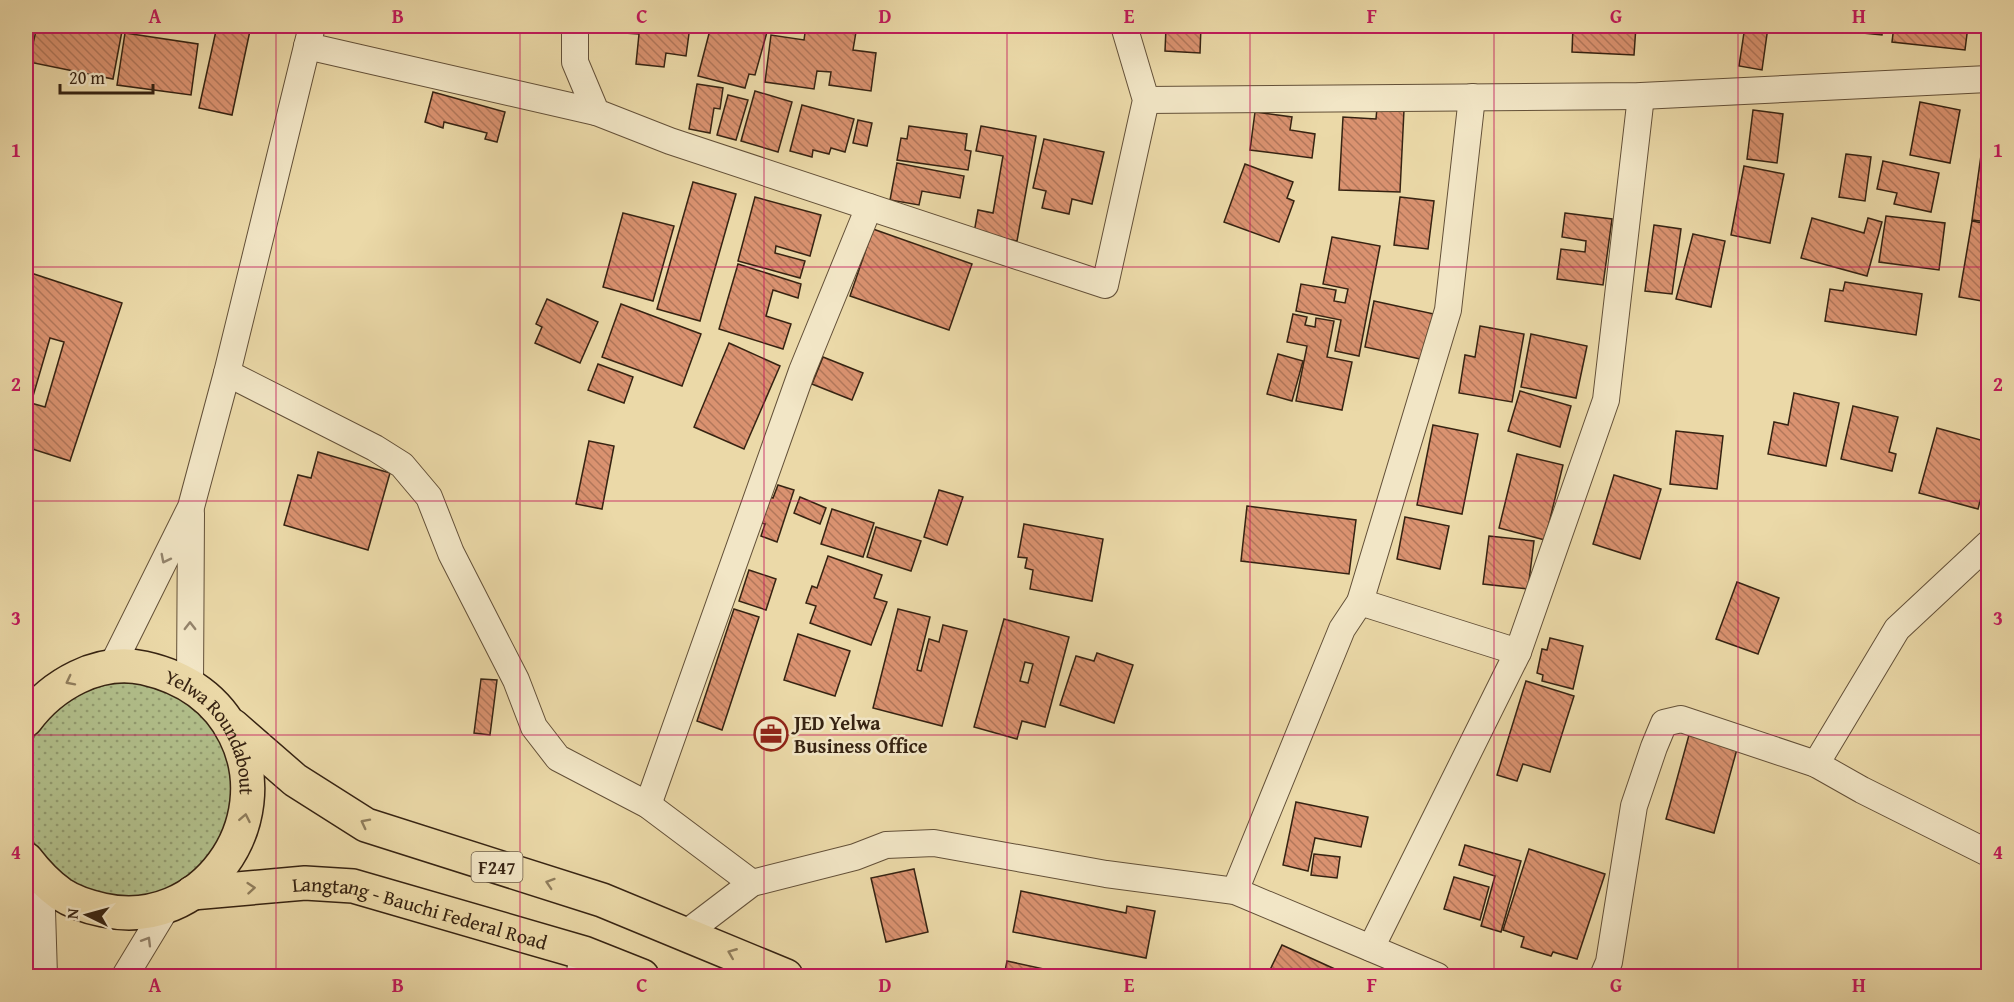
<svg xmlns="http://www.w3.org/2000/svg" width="2014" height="1002" font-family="'Gentium Book Plus',serif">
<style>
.grass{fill:url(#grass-dots);stroke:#74724f;stroke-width:1.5}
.building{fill:url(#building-back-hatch);stroke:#362312;stroke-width:1.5;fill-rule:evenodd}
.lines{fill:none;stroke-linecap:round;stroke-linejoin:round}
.street-casing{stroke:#635038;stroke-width:28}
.primary-casing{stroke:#362312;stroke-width:36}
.street{stroke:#f2e6c6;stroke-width:26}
.primary{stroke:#ebd9a8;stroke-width:33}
.oneway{stroke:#94846c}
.oneway2{stroke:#907e5d}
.grid{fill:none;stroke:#c2185b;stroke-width:1.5;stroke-opacity:0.55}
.labels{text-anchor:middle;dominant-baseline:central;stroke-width:5;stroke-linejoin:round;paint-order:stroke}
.shield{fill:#f2e6c6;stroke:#6e5e48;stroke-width:1.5}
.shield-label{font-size:18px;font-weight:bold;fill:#362312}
.poi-label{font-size:20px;font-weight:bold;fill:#362312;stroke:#f2e6c6;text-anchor:start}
.street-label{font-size:20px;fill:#362312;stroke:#f2e6c6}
.neatline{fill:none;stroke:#c2185b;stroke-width:2}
.grid-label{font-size:20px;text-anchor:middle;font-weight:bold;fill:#c2185b}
</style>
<defs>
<pattern id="grass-dots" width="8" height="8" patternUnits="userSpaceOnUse" patternTransform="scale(1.5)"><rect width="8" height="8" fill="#b2c08c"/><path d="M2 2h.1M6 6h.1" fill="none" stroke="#929c71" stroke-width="1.8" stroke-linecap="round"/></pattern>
<pattern id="building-back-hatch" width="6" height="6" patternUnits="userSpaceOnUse" patternTransform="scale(1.5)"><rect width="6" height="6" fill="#da9270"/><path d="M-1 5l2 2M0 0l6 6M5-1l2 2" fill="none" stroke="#b2775b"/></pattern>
</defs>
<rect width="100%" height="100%" fill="#ebd9a8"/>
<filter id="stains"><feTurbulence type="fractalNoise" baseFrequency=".00333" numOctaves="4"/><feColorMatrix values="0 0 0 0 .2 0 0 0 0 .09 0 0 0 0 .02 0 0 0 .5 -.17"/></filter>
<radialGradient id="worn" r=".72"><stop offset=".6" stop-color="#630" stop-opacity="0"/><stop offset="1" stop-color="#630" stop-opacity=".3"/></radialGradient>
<circle class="grass" cx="127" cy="790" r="107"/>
<g class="building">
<path d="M 37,26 L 95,26 L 122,31 L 113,79 L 29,62 Z"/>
<path d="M 217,26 L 251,26 L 232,115 L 199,108 Z"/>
<path d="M 626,26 L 690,26 L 686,56 L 666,53 L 664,67 L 636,64 L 639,34 L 625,33 Z"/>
<path d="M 711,26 L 761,26 L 760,31 L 767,32 L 755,75 L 749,74 L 745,88 L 698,76 Z"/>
<path d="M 806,26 L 856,32 L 853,50 L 876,53 L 871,91 L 829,85 L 831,72 L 817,71 L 814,89 L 765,82 L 771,35 L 804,40 Z"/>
<path d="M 1159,26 L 1201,26 L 1200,53 L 1165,51 L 1166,28 L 1159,28 Z"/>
<path d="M 1573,26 L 1636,26 L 1634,55 L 1572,52 Z"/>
<path d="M 1745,26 L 1768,27 L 1762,70 L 1739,66 Z"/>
<path d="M 1824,26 L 1883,26 L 1882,35 L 1823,29 Z"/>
<path d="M 1894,26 L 1968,26 L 1965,50 L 1892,42 Z"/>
<path d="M 125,33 L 198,44 L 191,95 L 117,85 Z"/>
<path d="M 697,84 L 723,88 L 720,109 L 714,108 L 710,133 L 689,129 Z"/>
<path d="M 755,91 L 792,102 L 778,152 L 741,141 Z"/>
<path d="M 433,92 L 505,112 L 497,142 L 485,139 L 487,133 L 444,122 L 443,128 L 425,122 Z"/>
<path d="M 728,95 L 748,100 L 736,140 L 717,135 Z"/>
<path d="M 1920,102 L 1960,110 L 1950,163 L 1910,155 Z"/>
<path d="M 802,105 L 854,119 L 845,152 L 831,148 L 829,154 L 813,150 L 812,157 L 790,151 Z"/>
<path d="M 1377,108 L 1404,110 L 1400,192 L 1339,190 L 1343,117 L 1376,119 Z"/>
<path d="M 1753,110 L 1783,114 L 1777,163 L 1747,159 Z"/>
<path d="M 1255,112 L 1292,117 L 1290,130 L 1315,134 L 1312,158 L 1250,150 Z"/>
<path d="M 858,120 L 872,123 L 867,146 L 853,143 Z"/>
<path d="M 909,126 L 967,134 L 965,150 L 971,151 L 968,170 L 897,160 L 901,138 L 907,139 Z"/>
<path d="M 981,126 L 1036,136 L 1017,241 L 974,233 L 978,210 L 993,213 L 1003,156 L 976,151 Z"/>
<path d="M 1044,139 L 1104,152 L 1092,204 L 1072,199 L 1069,214 L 1042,208 L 1046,191 L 1033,188 Z"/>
<path d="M 1982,148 L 1988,149 L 1988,222 L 1972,220 Z"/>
<path d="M 1846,154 L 1871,157 L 1865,201 L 1839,197 Z"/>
<path d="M 1883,161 L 1939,173 L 1931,212 L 1894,204 L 1897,193 L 1877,189 Z"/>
<path d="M 897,163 L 964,176 L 960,198 L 922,191 L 919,205 L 890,200 Z"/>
<path d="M 1245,164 L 1293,182 L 1287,198 L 1294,201 L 1279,242 L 1224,222 Z"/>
<path d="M 1744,166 L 1784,174 L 1770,243 L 1731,235 Z"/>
<path d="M 693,182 L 736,194 L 700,321 L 657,309 Z"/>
<path d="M 755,197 L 821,215 L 810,256 L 776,246 L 775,253 L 805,261 L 800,278 L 738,261 Z"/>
<path d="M 1400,197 L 1434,201 L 1428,249 L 1394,245 Z"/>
<path d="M 623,213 L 674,226 L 653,301 L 603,287 Z"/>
<path d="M 1565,213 L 1612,219 L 1603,285 L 1557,279 L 1561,249 L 1585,252 L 1586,241 L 1562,237 Z"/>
<path d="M 1886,216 L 1945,223 L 1939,270 L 1879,262 Z"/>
<path d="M 1812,218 L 1864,233 L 1868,218 L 1882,222 L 1867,276 L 1801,258 Z"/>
<path d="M 1972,221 L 1988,224 L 1988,302 L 1959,297 Z"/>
<path d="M 1654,225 L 1681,229 L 1672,294 L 1645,291 Z"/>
<path d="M 873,229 L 972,264 L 949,330 L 850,296 Z"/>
<path d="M 1693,234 L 1725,241 L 1711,307 L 1676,299 Z"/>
<path d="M 1332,237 L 1380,246 L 1359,356 L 1335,351 L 1341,320 L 1296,311 L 1301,284 L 1336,290 L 1334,301 L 1345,303 L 1348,289 L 1323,284 Z"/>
<path d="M 738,264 L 801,284 L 798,298 L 773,290 L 766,316 L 791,324 L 783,349 L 719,329 Z"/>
<path d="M 31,273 L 122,303 L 70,461 L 26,447 L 26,290 ZM 50,338 L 64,342 L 45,407 L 31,403 Z"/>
<path d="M 1845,282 L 1922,294 L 1916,335 L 1825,321 L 1830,289 L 1843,291 Z"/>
<path d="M 547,299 L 598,322 L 580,363 L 535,343 L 542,327 L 536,324 Z"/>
<path d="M 1374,301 L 1434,314 L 1425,360 L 1365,347 Z"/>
<path d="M 621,304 L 701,334 L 682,386 L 602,357 Z"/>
<path d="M 1293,314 L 1307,317 L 1305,325 L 1315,327 L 1316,318 L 1334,321 L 1327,357 L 1352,362 L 1342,410 L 1296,401 L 1307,346 L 1287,342 Z"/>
<path d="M 1480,326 L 1524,334 L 1512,402 L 1459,393 L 1465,355 L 1475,357 Z"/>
<path d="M 1531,334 L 1587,346 L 1576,398 L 1521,387 Z"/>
<path d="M 729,343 L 780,366 L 744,449 L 694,427 Z"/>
<path d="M 1278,354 L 1303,361 L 1292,401 L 1267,394 Z"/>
<path d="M 823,357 L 863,373 L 852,400 L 812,384 Z"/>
<path d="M 598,364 L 633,377 L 624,403 L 588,390 Z"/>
<path d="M 1520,391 L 1571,406 L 1560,447 L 1508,431 Z"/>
<path d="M 1794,393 L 1839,403 L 1826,466 L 1768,454 L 1774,422 L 1788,425 Z"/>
<path d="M 1853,406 L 1898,417 L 1889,452 L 1896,454 L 1892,471 L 1841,459 Z"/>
<path d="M 1433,425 L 1478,434 L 1462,514 L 1417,505 Z"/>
<path d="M 1937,428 L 1988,442 L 1988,470 L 1978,509 L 1919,493 Z"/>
<path d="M 1676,431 L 1723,436 L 1717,489 L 1670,484 Z"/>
<path d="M 589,441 L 614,446 L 602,509 L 576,504 Z"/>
<path d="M 318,452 L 390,473 L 368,550 L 284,525 L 298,475 L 311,478 Z"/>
<path d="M 1517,454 L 1563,465 L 1545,540 L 1499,528 Z"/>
<path d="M 1614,475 L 1661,489 L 1640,559 L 1593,544 Z"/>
<path d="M 778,485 L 794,490 L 777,542 L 761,536 L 765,524 L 759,522 L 767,496 L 773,498 Z"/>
<path d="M 939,490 L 963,497 L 947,545 L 924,537 Z"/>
<path d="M 800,497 L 826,508 L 820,524 L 794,513 Z"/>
<path d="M 1247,506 L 1356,520 L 1349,574 L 1241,561 Z"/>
<path d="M 832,509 L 874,523 L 863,557 L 821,544 Z"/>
<path d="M 1405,517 L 1449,526 L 1440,569 L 1397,559 Z"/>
<path d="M 1024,524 L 1103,539 L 1092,601 L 1030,589 L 1033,570 L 1025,568 L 1027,558 L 1018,557 Z"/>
<path d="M 876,527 L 921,541 L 911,571 L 867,557 Z"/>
<path d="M 1489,536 L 1534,541 L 1528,589 L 1483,584 Z"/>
<path d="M 828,556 L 882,575 L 874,598 L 887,602 L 871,645 L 810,623 L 816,606 L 806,603 L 812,586 L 817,588 Z"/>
<path d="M 749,570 L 776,579 L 766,610 L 739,601 Z"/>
<path d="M 1737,582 L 1779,598 L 1758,654 L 1716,639 Z"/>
<path d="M 734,609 L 759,617 L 722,730 L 697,721 Z"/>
<path d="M 898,609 L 930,617 L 917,670 L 921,671 L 929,639 L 939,642 L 943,625 L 967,631 L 942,726 L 873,708 Z"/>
<path d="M 1004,619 L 1069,637 L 1045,727 L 1022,721 L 1017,739 L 974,727 ZM 1025,662 L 1033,664 L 1028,683 L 1020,681 Z"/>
<path d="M 798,634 L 850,651 L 835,696 L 784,680 Z"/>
<path d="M 1550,638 L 1583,646 L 1573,689 L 1542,681 L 1543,675 L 1537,673 L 1542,649 L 1547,650 Z"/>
<path d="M 1097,653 L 1133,665 L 1114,723 L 1060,705 L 1076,656 L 1094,661 Z"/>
<path d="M 481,679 L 497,680 L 490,735 L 474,733 Z"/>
<path d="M 1526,681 L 1574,696 L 1550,772 L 1523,764 L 1517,781 L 1497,775 Z"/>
<path d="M 1689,735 L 1737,749 L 1714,833 L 1666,819 Z"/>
<path d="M 1296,802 L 1368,817 L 1361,847 L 1315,838 L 1308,871 L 1283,865 Z"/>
<path d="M 1465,845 L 1521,861 L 1501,932 L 1481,926 L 1495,876 L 1459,865 Z"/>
<path d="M 1529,849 L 1605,874 L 1577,959 L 1553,952 L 1551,956 L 1521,947 L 1524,937 L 1503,930 Z"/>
<path d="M 1314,854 L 1340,857 L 1337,878 L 1311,875 Z"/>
<path d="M 914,869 L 928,932 L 886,942 L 871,878 Z"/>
<path d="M 1454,877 L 1489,887 L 1480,920 L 1444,909 Z"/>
<path d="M 1021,891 L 1126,913 L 1127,906 L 1155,911 L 1146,958 L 1013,932 Z"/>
<path d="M 1282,945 L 1337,970 L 1335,976 L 1267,976 Z"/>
<path d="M 1007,961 L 1076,976 L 1004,976 Z"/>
</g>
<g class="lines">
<defs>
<g id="street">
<path d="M 575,26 L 575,62 L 596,112 L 670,141 L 1105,285 L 1146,100 L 1124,26"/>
<path d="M 307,46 L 596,112"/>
<path d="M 1146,100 L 1641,96 L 1988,79"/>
<path d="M 227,373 L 375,448 L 402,465 L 429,497 L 451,553 L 516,680 L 534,727 L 558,758 L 648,805 L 752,883"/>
<path d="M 1360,602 L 1518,652"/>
<path d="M 111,668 L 191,507 L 227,373 L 312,26"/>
<path d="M 190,685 L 191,513"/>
<path d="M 1816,764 L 1897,629 L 1988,544"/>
<path d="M 648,805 L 802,371 L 869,207"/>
<path d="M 41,878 L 44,976"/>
<path d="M 1235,891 L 1342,629 L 1360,602 L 1448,310 L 1472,97"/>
<path d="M 685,934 L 752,883 L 855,857 L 886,845 L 934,843 L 1106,874 L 1235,891 L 1437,976"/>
<path d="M 1371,948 L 1518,652 L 1606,400 L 1641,96"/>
<path d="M 125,976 L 168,905"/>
<path d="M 579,976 L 584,953"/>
<path d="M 1603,976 L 1609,962 L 1634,806 L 1654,747 L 1664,723 L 1681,719 L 1816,764 L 1862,790 L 1988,853"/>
</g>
<g id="primary">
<path id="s1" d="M 26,720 C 52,685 98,658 144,668 C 184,677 216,697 235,735 C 279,823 202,932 103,910 C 89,907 73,902 61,894 C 47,884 36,872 26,859"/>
<path d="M 233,726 L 295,780 L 366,825 L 602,900 L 786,976"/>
<path id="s2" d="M 192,893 L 305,883 L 353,886 L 584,953 L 642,976"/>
</g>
</defs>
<use href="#street" class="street-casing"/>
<use href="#primary" class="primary-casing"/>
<use href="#street" class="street"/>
<use href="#primary" class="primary"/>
</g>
<defs><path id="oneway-chevron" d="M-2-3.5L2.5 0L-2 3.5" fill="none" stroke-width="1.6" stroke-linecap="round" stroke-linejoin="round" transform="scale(1.5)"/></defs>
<g class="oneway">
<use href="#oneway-chevron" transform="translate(165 559) rotate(117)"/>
<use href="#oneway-chevron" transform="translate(190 626) rotate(-90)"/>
<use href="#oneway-chevron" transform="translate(147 941) rotate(-59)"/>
</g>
<g class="oneway2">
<use href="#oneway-chevron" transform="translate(70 681) rotate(153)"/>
<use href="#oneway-chevron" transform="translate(245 818) rotate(-79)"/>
<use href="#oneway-chevron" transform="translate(365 823) rotate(-153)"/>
<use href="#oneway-chevron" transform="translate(550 883) rotate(-162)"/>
<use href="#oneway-chevron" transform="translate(251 888) rotate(-5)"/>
<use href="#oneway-chevron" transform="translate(732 953) rotate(-158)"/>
</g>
<path class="grid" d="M 276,26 L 276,976M 520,26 L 520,976M 764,26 L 764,976M 1007,26 L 1007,976M 1250,26 L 1250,976M 1494,26 L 1494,976M 1738,26 L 1738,976M 26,267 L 1988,267M 26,501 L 1988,501M 26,735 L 1988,735"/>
<defs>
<symbol id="office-ring" viewBox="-11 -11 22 22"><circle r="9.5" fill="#f2e6c6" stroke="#8f2418" stroke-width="1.5"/><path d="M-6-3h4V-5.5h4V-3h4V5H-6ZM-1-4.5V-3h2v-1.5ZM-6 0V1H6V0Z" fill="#8f2418"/></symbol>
</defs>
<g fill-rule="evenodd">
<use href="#office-ring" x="752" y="715" width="38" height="38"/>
</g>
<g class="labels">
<rect class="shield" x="471.5" y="852" width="51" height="30" rx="4.5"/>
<g class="shield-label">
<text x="497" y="867">F247</text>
</g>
<g class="poi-label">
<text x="794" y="722">JED Yelwa<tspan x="794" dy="23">Business Office</tspan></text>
</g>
<g class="street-label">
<text stroke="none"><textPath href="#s1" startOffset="237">Yelwa Roundabout</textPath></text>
<text stroke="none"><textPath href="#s2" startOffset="232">Langtang - Bauchi Federal Road</textPath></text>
</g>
</g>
<rect width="2014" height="1002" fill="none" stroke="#ebd9a8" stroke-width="66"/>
<g transform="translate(87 915) rotate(275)" stroke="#f2e6c6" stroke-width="4.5" paint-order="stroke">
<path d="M0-4.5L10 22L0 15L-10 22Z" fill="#362312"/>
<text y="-9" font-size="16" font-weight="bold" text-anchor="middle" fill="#362312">N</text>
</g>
<path d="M60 84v9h93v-9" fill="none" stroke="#362312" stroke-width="3"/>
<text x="69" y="84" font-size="18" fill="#362312" stroke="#f2e6c6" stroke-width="4.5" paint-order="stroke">20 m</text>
<rect x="33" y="33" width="1948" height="936" class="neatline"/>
<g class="grid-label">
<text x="155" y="23">A</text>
<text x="398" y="23">B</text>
<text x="642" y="23">C</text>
<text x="885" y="23">D</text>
<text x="1129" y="23">E</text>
<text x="1372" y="23">F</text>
<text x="1616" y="23">G</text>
<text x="1859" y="23">H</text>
<text x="16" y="157">1</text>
<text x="1998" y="157">1</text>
<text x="16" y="391">2</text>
<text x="1998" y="391">2</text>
<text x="16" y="625">3</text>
<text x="1998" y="625">3</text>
<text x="16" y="859">4</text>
<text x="1998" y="859">4</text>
<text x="155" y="992">A</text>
<text x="398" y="992">B</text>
<text x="642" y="992">C</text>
<text x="885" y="992">D</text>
<text x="1129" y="992">E</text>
<text x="1372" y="992">F</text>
<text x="1616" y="992">G</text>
<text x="1859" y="992">H</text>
</g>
<rect width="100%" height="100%" filter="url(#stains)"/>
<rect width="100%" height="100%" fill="url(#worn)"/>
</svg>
